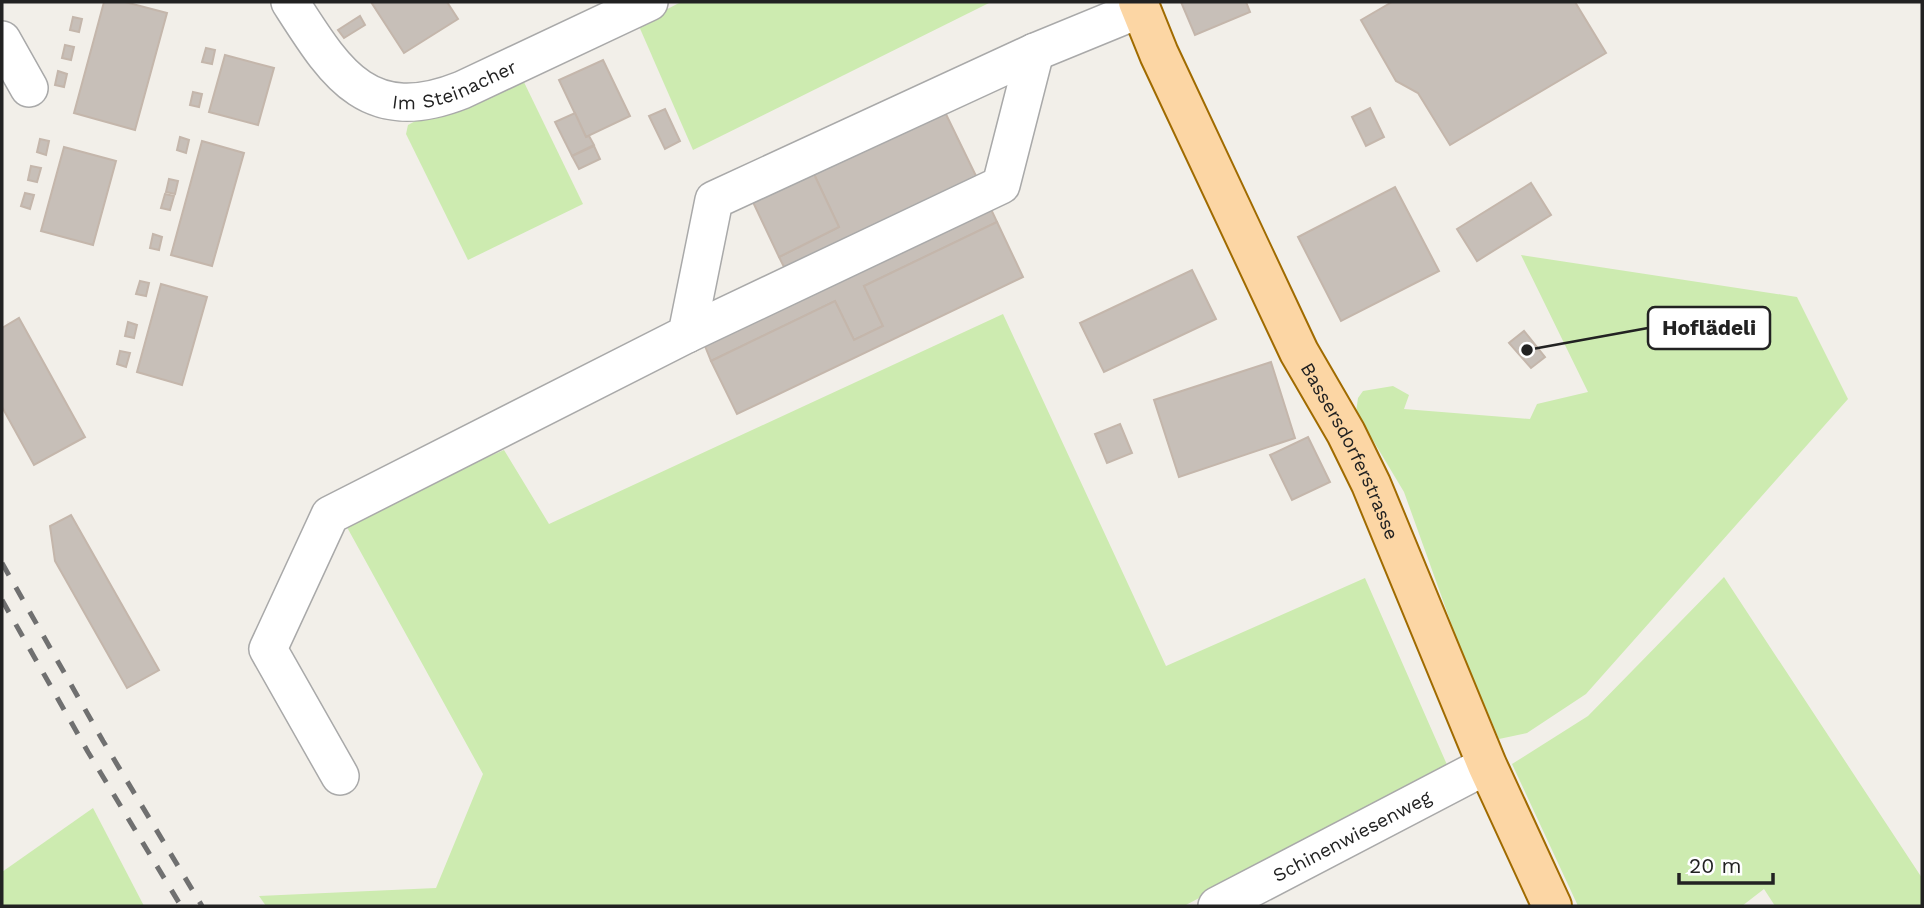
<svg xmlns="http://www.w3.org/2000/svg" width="1924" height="908" font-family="'Work Sans',sans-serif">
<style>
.grass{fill:#cdebb0}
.building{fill:#c7bfb8;stroke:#c4b6ab;stroke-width:2}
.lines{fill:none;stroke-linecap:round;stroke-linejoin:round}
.minor-casing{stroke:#a9a9a9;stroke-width:40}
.major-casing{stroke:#a06b00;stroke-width:42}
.minor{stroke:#fff;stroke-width:37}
.major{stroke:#fcd6a4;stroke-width:38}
.rail{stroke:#707070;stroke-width:5;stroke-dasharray:14 14;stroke-linecap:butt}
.labels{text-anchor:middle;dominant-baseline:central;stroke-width:5;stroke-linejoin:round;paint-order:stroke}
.street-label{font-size:19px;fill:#222;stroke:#fff}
.leader{fill:none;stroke:#222;stroke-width:2.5}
.callout-dot{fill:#222;stroke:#fff;stroke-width:2.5}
.callout{fill:#fff;stroke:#222;stroke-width:2.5}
.callout-label{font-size:21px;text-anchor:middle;font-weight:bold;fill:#222}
</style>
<rect width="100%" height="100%" fill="#f2efe9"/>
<g class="grass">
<path d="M 681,2 L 991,2 L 693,150 L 638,24 Z"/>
<path d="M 521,76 L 583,204 L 468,260 L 406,134 L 408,125 L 421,118 Z"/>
<path d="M 1521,255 L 1797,297 L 1848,399 L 1586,694 L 1527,733 L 1499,739 L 1459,645 L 1404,492 L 1356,412 L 1358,398 L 1363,391 L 1393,386 L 1409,395 L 1404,409 L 1530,419 L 1537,404 L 1588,392 Z"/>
<path d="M 1003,314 L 1166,666 L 1365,578 L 1448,767 L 1184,906 L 266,906 L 259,896 L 436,888 L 483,774 L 343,520 L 504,450 L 549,524 Z"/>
<path d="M 1724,577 L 1922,878 L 1922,906 L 1775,906 L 1764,889 L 1742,906 L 1578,906 L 1512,764 L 1588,716 Z"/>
<path d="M 93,808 L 144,906 L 2,906 L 2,872 Z"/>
</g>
<g class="building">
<path d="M 104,2 L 125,2 L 167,13 L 135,130 L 74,113 Z"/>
<path d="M 371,2 L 447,2 L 458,19 L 404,53 Z"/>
<path d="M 1181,2 L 1246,2 L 1250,12 L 1195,35 Z"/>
<path d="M 1392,2 L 1575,2 L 1606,53 L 1450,145 L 1418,93 L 1396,81 L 1361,20 Z"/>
<path d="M 360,16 L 365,25 L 344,38 L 338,30 Z"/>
<path d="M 73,17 L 82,19 L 79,32 L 70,30 Z"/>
<path d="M 65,45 L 74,47 L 71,60 L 62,58 Z"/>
<path d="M 206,48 L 215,50 L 212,64 L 202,62 Z"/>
<path d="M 225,55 L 274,68 L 258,125 L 209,112 Z"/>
<path d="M 603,60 L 630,116 L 586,137 L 559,80 Z"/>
<path d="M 58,71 L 67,74 L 64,87 L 55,85 Z"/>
<path d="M 193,92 L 202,94 L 199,107 L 190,105 Z"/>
<path d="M 942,106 L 978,180 L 787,273 L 779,257 L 839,227 L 812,170 Z"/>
<path d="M 1370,108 L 1384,137 L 1366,146 L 1352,117 Z"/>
<path d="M 665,109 L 680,141 L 665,149 L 649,116 Z"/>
<path d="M 575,113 L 586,137 L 589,136 L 594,145 L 572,156 L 555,122 Z"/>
<path d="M 180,137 L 189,140 L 186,153 L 177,150 Z"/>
<path d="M 40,139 L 49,141 L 46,155 L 37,152 Z"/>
<path d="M 202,141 L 244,153 L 212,266 L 171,255 Z"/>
<path d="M 594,146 L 600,159 L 579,169 L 572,156 Z"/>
<path d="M 64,147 L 116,161 L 93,245 L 41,231 Z"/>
<path d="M 31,166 L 41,168 L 37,182 L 28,180 Z"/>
<path d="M 812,170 L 839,227 L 779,257 L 752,200 Z"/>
<path d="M 169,179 L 178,181 L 175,194 L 166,192 Z"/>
<path d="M 1531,183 L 1551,215 L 1477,261 L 1457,229 Z"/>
<path d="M 1395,187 L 1439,271 L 1341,321 L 1298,237 Z"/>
<path d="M 25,193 L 34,195 L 30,209 L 21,206 Z"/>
<path d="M 165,194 L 174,196 L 170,210 L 161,208 Z"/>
<path d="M 989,205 L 997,222 L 864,286 L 883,326 L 854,340 L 835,301 L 711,361 L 703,341 Z"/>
<path d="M 997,222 L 1023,277 L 737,414 L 711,361 L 835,301 L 854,340 L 883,326 L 864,286 Z"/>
<path d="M 153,234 L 162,237 L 159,250 L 150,248 Z"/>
<path d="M 1192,270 L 1216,319 L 1104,372 L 1080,323 Z"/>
<path d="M 140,281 L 149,283 L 146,296 L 136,294 Z"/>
<path d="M 161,284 L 207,297 L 182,385 L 137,372 Z"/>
<path d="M 19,318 L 85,437 L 34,465 L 2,407 L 2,328 Z"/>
<path d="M 128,322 L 137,325 L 134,338 L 125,336 Z"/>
<path d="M 1524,331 L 1545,357 L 1531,368 L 1509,343 Z"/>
<path d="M 120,351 L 130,353 L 126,367 L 117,364 Z"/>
<path d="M 1271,362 L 1295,438 L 1179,477 L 1154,400 Z"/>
<path d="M 1120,424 L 1132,453 L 1107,463 L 1095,434 Z"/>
<path d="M 1308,437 L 1330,482 L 1292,500 L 1270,455 Z"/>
<path d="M 71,515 L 159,670 L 127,688 L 55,561 L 50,526 Z"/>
</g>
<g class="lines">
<defs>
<g id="minor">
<path id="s1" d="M 290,2 C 335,72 367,128 462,90 L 649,2"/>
<path d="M 2,40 L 29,88"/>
<path d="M 687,334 L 1001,185 L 1035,52"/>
<path d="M 340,776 L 268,649 L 330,515 L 687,334 L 714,200 L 1035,52 L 1140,9"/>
<path id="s2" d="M 1217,906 L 1487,765"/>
</g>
<g id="major">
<path id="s3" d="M 1138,2 L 1159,54 L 1299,352 L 1346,433 L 1371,484 L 1487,765 L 1552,906"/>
</g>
</defs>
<use href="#minor" class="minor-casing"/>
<use href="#major" class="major-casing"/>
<use href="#minor" class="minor"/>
<use href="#major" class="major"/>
<g class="rail">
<path d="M 2,563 L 103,741 L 202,906"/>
<path d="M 2,600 L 88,752 L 181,906"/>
</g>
</g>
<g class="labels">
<g class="street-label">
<text stroke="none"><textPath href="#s1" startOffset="212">Im Steinacher</textPath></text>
<text stroke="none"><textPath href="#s3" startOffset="497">Bassersdorferstrasse</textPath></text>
<text stroke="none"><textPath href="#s2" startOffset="152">Schinenwiesenweg</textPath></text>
</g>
</g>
<path class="leader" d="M1527 350L1648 328"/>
<circle class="callout-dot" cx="1527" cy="350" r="7"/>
<rect class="callout" x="1648" y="307" width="122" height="42" rx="7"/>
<g class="callout-label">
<text x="1709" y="335">Hoflädeli</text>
</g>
<rect width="1924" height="908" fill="none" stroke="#222222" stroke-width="7"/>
<path d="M1679 873v10h94v-10" fill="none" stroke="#222222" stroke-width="3.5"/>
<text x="1689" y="873" font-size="21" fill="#222222" stroke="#ffffff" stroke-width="5" paint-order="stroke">20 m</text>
</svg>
